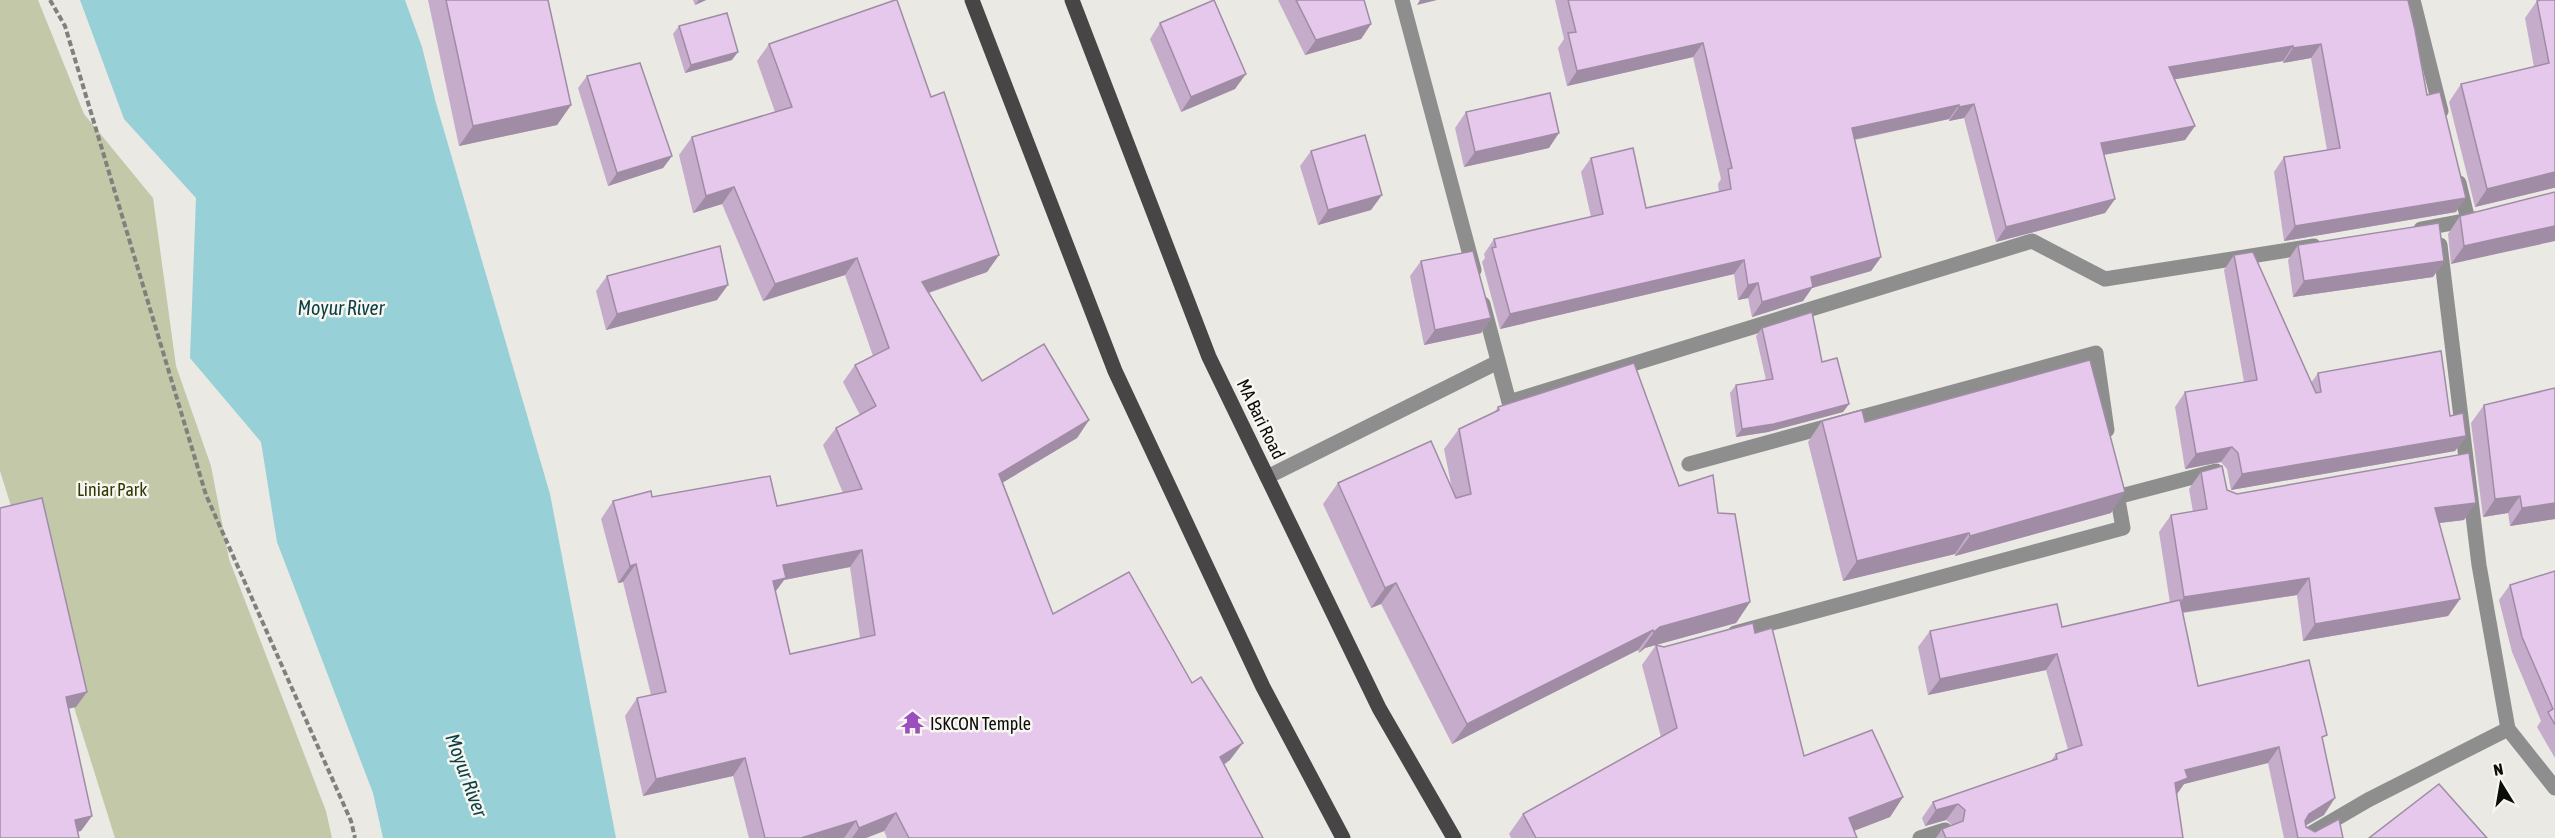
<svg xmlns="http://www.w3.org/2000/svg" width="2555" height="838" font-family="'Asap Condensed',sans-serif">
<style>
.green{fill:#c3c8a8}
.water{fill:#97d0d6}
.lines{fill:none;stroke-linecap:round;stroke-linejoin:round}
.path{stroke:#81807d;stroke-width:4;stroke-dasharray:6 3;stroke-linecap:butt}
.minor{stroke:#8f8e8f;stroke-width:15}
.primary{stroke:#484547;stroke-width:15}
.wall{fill:#c5accb;fill-rule:evenodd}
.shaded-wall{fill:#a08ca5}
.building{fill:#e5c8ec;stroke:#a08ca5;stroke-width:1.5;fill-rule:evenodd}
.labels{text-anchor:middle;dominant-baseline:central;stroke-width:5;stroke-linejoin:round;paint-order:stroke}
.street-label{font-size:18px;fill:#0c0c0a;stroke:#f8f6f1}
.park-label{font-size:18px;fill:#333703;stroke:#f8f6f1}
.poi-label{font-size:18px;fill:#0c0c0a;stroke:#f8f6f1;text-anchor:start}
.water-label{font-size:20px;font-style:italic;fill:#0a3f45;stroke:#f8f6f1}
</style>
<rect width="100%" height="100%" fill="#eae9e4"/>
<path class="green" d="M 0,0 L 38,0 L 84,114 L 153,198 L 176,366 L 211,466 L 229,559 L 326,811 L 332,838 L 115,838 L 0,471 Z"/>
<path class="water" d="M 80,0 L 405,0 L 422,47 L 436,103 L 550,494 L 616,838 L 383,838 L 373,793 L 277,542 L 261,442 L 190,358 L 196,198 L 124,119 Z"/>
<g class="lines">
<path class="path" d="M 50,0 L 65,26 L 206,495 L 351,821 L 355,838"/>
<g class="minor">
<path d="M 1402,0 L 1474,270"/>
<path d="M 2413,0 L 2441,111"/>
<path d="M 2459,183 L 2468,220"/>
<path d="M 2421,229 L 2474,219"/>
<path d="M 2440,245 L 2479,565 L 2508,729 L 2555,788"/>
<path d="M 1483,304 L 1509,402 L 2032,241 L 2105,279 L 2314,246"/>
<path d="M 1689,464 L 2096,353 L 2107,430"/>
<path d="M 1267,477 L 1498,362"/>
<path d="M 2117,497 L 2216,471"/>
<path d="M 1735,633 L 2123,528 L 2115,483"/>
<path d="M 1920,838 L 1945,830"/>
<path d="M 2303,838 L 2368,800 L 2508,729"/>
</g>
<g class="primary">
<path d="M 972,0 L 1115,371 L 1263,687 L 1343,838"/>
<path d="M 1072,0 L 1209,357 L 1379,708 L 1454,838"/>
</g>
</g>
<g class="wall">
<path d="M 428,0 L 548,0 L 571,105 L 557,125 L 459,146 Z"/>
<path d="M 693,0 L 706,0 L 695,5 Z"/>
<path d="M 1278,0 L 1364,0 L 1371,24 L 1361,39 L 1305,55 Z"/>
<path d="M 1555,0 L 2408,0 L 2427,95 L 2456,212 L 2284,241 L 2274,172 L 2284,157 L 2327,150 L 2311,58 L 2283,63 L 2283,61 L 2175,79 L 2195,126 L 2185,140 L 2104,155 L 2115,199 L 2105,213 L 1996,242 L 1964,118 L 1949,121 L 1949,119 L 1855,140 L 1881,257 L 1871,271 L 1812,288 L 1803,301 L 1752,317 L 1748,298 L 1738,300 L 1734,274 L 1500,329 L 1482,262 L 1485,258 L 1484,254 L 1494,239 L 1591,217 L 1581,172 L 1591,158 L 1646,208 L 1719,192 L 1718,184 L 1721,179 L 1693,57 L 1567,86 L 1558,48 L 1564,39 Z"/>
<path d="M 2555,0 L 2555,188 L 2553,188 L 2475,207 L 2449,102 L 2461,84 L 2534,67 L 2525,18 L 2537,1 Z"/>
<path d="M 1160,23 L 1235,89 L 1181,112 L 1150,39 Z"/>
<path d="M 679,26 L 732,60 L 685,73 L 673,34 Z"/>
<path d="M 769,44 L 931,97 L 999,255 L 987,272 L 929,293 L 982,381 L 1089,420 L 1077,438 L 1003,482 L 1053,614 L 1230,760 L 1224,765 L 1263,838 L 887,838 L 884,831 L 866,838 L 749,838 L 733,776 L 643,796 L 625,716 L 637,698 L 651,695 L 623,582 L 618,583 L 601,519 L 613,501 L 652,497 L 777,506 L 843,493 L 823,445 L 836,428 L 860,415 L 843,382 L 855,365 L 873,356 L 845,275 L 763,301 L 722,204 L 693,213 L 679,155 L 692,137 L 775,112 L 757,61 ZM 850,567 L 860,638 L 790,654 L 775,592 L 784,580 Z"/>
<path d="M 587,76 L 672,156 L 663,168 L 608,186 L 578,88 Z"/>
<path d="M 1466,112 L 1549,148 L 1464,167 L 1455,128 Z"/>
<path d="M 1311,151 L 1371,210 L 1318,225 L 1300,166 Z"/>
<path d="M 2555,192 L 2451,264 L 2448,234 L 2460,216 Z"/>
<path d="M 2298,245 L 2444,261 L 2433,277 L 2293,297 L 2288,260 Z"/>
<path d="M 2234,255 L 2311,383 L 2318,373 L 2450,416 L 2466,436 L 2455,451 L 2231,490 L 2227,469 L 2221,462 L 2185,469 L 2175,407 L 2185,392 L 2244,382 L 2224,270 Z"/>
<path d="M 1421,261 L 1491,318 L 1481,333 L 1424,345 L 1410,276 Z"/>
<path d="M 607,276 L 717,300 L 606,330 L 596,291 Z"/>
<path d="M 1762,328 L 1849,404 L 1843,412 L 1768,432 L 1736,437 L 1730,393 L 1736,385 L 1766,380 L 1756,336 Z"/>
<path d="M 2555,388 L 2555,519 L 2510,526 L 2508,513 L 2483,517 L 2471,423 L 2484,405 Z"/>
<path d="M 1498,407 L 1679,486 L 1718,513 L 1750,602 L 1736,623 L 1645,648 L 1639,653 L 1638,650 L 1452,744 L 1381,604 L 1371,608 L 1323,504 L 1338,483 L 1452,489 L 1444,449 L 1459,429 L 1494,413 Z"/>
<path d="M 1822,421 L 1865,422 L 2111,513 L 1955,556 L 1955,554 L 1843,581 L 1808,442 Z"/>
<path d="M 2201,472 L 2227,490 L 2237,494 L 2464,520 L 2439,523 L 2460,599 L 2448,616 L 2303,641 L 2297,595 L 2183,613 L 2198,686 L 2323,741 L 2324,815 L 2306,825 L 2306,827 L 2315,832 L 2343,838 L 2284,838 L 2268,763 L 2184,784 L 2177,794 L 2183,838 L 1936,838 L 1942,829 L 1952,825 L 1946,820 L 1925,826 L 1922,818 L 1933,802 L 2051,761 L 2056,754 L 2068,750 L 2046,670 L 1928,695 L 1918,647 L 1930,631 L 2062,627 L 2170,603 L 2159,532 L 2171,515 L 2193,512 L 2189,489 Z"/>
<path d="M 2555,571 L 2555,758 L 2537,727 L 2541,721 L 2512,652 L 2499,600 L 2510,585 Z"/>
<path d="M 1755,633 L 1804,756 L 1903,797 L 1890,817 L 1854,831 L 1857,838 L 1511,838 L 1509,834 L 1523,814 L 1661,737 L 1642,665 L 1656,645 L 1664,647 Z"/>
</g>
<g class="shaded-wall">
<path d="M 699,0 L 706,0 L 695,5 Z"/>
<path d="M 1420,0 L 1437,0 L 1417,5 Z"/>
<path d="M 1371,24 L 1361,39 L 1305,55 L 1316,40 Z"/>
<path d="M 1703,43 L 1693,57 L 1567,86 L 1577,71 Z"/>
<path d="M 2321,44 L 2311,58 L 2283,63 L 2293,48 Z"/>
<path d="M 2293,46 L 2283,61 L 2159,82 L 2169,67 Z"/>
<path d="M 738,52 L 732,60 L 685,73 L 691,65 Z"/>
<path d="M 1246,74 L 1235,89 L 1181,112 L 1191,97 Z"/>
<path d="M 1974,104 L 1964,118 L 1949,121 L 1959,107 Z"/>
<path d="M 571,105 L 557,125 L 459,146 L 473,126 Z"/>
<path d="M 1959,105 L 1949,119 L 1842,142 L 1852,128 Z"/>
<path d="M 2195,126 L 2185,140 L 2091,157 L 2101,143 Z"/>
<path d="M 1559,133 L 1549,148 L 1464,167 L 1475,152 Z"/>
<path d="M 672,156 L 663,168 L 608,186 L 617,173 Z"/>
<path d="M 2555,172 L 2555,188 L 2553,188 L 2475,207 L 2487,189 Z"/>
<path d="M 734,187 L 722,204 L 693,213 L 706,196 Z"/>
<path d="M 1382,195 L 1371,210 L 1318,225 L 1328,210 Z"/>
<path d="M 2466,198 L 2456,212 L 2284,241 L 2295,226 Z"/>
<path d="M 2115,199 L 2105,213 L 1996,242 L 2006,227 Z"/>
<path d="M 2555,226 L 2555,241 L 2451,264 L 2464,246 Z"/>
<path d="M 999,255 L 987,272 L 910,299 L 922,282 Z"/>
<path d="M 1881,257 L 1871,271 L 1812,288 L 1803,301 L 1752,317 L 1762,302 L 1811,277 Z"/>
<path d="M 857,258 L 845,275 L 763,301 L 775,284 Z"/>
<path d="M 1744,260 L 1734,274 L 1500,329 L 1510,314 Z"/>
<path d="M 2444,261 L 2433,277 L 2293,297 L 2304,281 Z"/>
<path d="M 1758,283 L 1748,298 L 1738,300 L 1748,285 Z"/>
<path d="M 728,285 L 717,300 L 606,330 L 617,314 Z"/>
<path d="M 1491,318 L 1481,333 L 1424,345 L 1435,330 Z"/>
<path d="M 1849,404 L 1843,412 L 1768,432 L 1736,437 L 1742,429 Z"/>
<path d="M 1089,420 L 1077,438 L 987,492 L 999,474 Z"/>
<path d="M 2466,436 L 2455,451 L 2231,490 L 2242,474 Z"/>
<path d="M 2232,447 L 2221,462 L 2185,469 L 2196,454 Z"/>
<path d="M 2125,492 L 2111,513 L 1955,556 L 1970,536 Z"/>
<path d="M 2520,496 L 2508,513 L 2483,517 L 2495,499 Z"/>
<path d="M 2476,503 L 2464,520 L 2423,525 L 2435,508 Z"/>
<path d="M 2555,503 L 2555,519 L 2510,526 L 2522,508 Z"/>
<path d="M 1969,533 L 1955,554 L 1843,581 L 1857,561 Z"/>
<path d="M 862,550 L 850,567 L 784,580 L 773,595 L 772,583 L 783,565 Z"/>
<path d="M 636,564 L 623,582 L 618,583 L 630,566 Z"/>
<path d="M 2309,578 L 2297,595 L 2172,614 L 2184,597 Z"/>
<path d="M 1396,583 L 1381,604 L 1371,608 L 1385,588 Z"/>
<path d="M 2460,599 L 2448,616 L 2303,641 L 2315,624 Z"/>
<path d="M 1750,602 L 1736,623 L 1645,648 L 1639,653 L 1654,632 L 1660,627 Z"/>
<path d="M 1653,630 L 1638,650 L 1452,744 L 1467,724 Z"/>
<path d="M 2057,654 L 2046,670 L 1928,695 L 1940,679 Z"/>
<path d="M 87,692 L 76,707 L 55,712 L 66,697 Z"/>
<path d="M 1243,743 L 1230,760 L 1207,775 L 1220,757 Z"/>
<path d="M 2279,747 L 2268,763 L 2184,784 L 2177,794 L 2164,799 L 2185,770 Z"/>
<path d="M 745,758 L 733,776 L 643,796 L 656,779 Z"/>
<path d="M 1903,797 L 1890,817 L 1835,838 L 1849,818 Z"/>
<path d="M 2335,798 L 2324,815 L 2298,830 L 2309,814 Z"/>
<path d="M 1958,804 L 1946,820 L 1925,826 L 1936,810 Z"/>
<path d="M 896,813 L 884,831 L 866,838 L 852,838 L 859,828 Z"/>
<path d="M 92,816 L 81,831 L 64,835 L 75,820 Z"/>
<path d="M 856,821 L 844,838 L 801,838 Z"/>
</g>
<g class="building">
<path d="M 446,0 L 548,0 L 571,105 L 473,126 Z"/>
<path d="M 895,0 L 897,0 L 931,97 L 944,92 L 999,255 L 922,282 L 982,381 L 1044,344 L 1089,420 L 999,474 L 1053,614 L 1129,572 L 1192,683 L 1201,677 L 1243,743 L 1220,757 L 1263,838 L 909,838 L 896,813 L 859,828 L 856,821 L 801,838 L 765,838 L 745,758 L 656,779 L 637,698 L 666,692 L 636,564 L 630,566 L 613,501 L 651,491 L 652,497 L 770,476 L 777,506 L 862,489 L 836,428 L 876,406 L 855,365 L 889,348 L 857,258 L 775,284 L 734,187 L 706,196 L 692,137 L 792,107 L 769,44 ZM 862,550 L 875,635 L 790,654 L 773,581 L 786,578 L 783,565 Z"/>
<path d="M 1214,0 L 1246,74 L 1191,97 L 1160,23 Z"/>
<path d="M 1296,0 L 1364,0 L 1371,24 L 1316,40 Z"/>
<path d="M 1568,0 L 2408,0 L 2415,30 L 2427,95 L 2440,92 L 2466,198 L 2295,226 L 2284,157 L 2340,148 L 2321,44 L 2293,48 L 2293,46 L 2169,67 L 2195,126 L 2101,143 L 2115,199 L 2006,227 L 1974,104 L 1959,107 L 1959,105 L 1852,128 L 1881,257 L 1811,277 L 1813,287 L 1762,302 L 1758,283 L 1748,285 L 1744,260 L 1510,314 L 1492,248 L 1496,247 L 1494,239 L 1603,214 L 1591,158 L 1633,148 L 1646,208 L 1731,189 L 1728,169 L 1732,168 L 1703,43 L 1577,71 L 1568,33 L 1576,32 Z"/>
<path d="M 2540,0 L 2555,0 L 2555,172 L 2487,189 L 2461,84 L 2549,63 L 2537,1 Z"/>
<path d="M 727,13 L 738,52 L 691,65 L 679,26 Z"/>
<path d="M 640,63 L 672,156 L 617,173 L 587,76 Z"/>
<path d="M 1550,93 L 1559,133 L 1475,152 L 1466,112 Z"/>
<path d="M 1365,135 L 1382,195 L 1328,210 L 1311,151 Z"/>
<path d="M 2555,192 L 2555,226 L 2464,246 L 2460,216 Z"/>
<path d="M 2439,223 L 2444,261 L 2304,281 L 2298,245 Z"/>
<path d="M 720,246 L 728,285 L 617,314 L 607,276 Z"/>
<path d="M 1473,251 L 1491,318 L 1435,330 L 1421,261 Z"/>
<path d="M 2253,252 L 2316,393 L 2321,392 L 2318,373 L 2441,351 L 2450,416 L 2463,413 L 2466,436 L 2242,474 L 2238,453 L 2232,447 L 2196,454 L 2185,392 L 2257,380 L 2234,255 Z"/>
<path d="M 1812,312 L 1822,362 L 1837,358 L 1849,404 L 1774,424 L 1742,429 L 1736,385 L 1773,379 L 1762,328 Z"/>
<path d="M 2090,360 L 2125,492 L 1970,536 L 1969,533 L 1857,561 L 1822,421 L 1862,410 L 1865,422 Z"/>
<path d="M 1634,363 L 1679,486 L 1713,475 L 1718,513 L 1735,514 L 1750,602 L 1660,627 L 1654,632 L 1653,630 L 1467,724 L 1396,583 L 1385,588 L 1338,483 L 1431,441 L 1456,498 L 1471,494 L 1459,429 L 1499,410 L 1498,407 Z"/>
<path d="M 2555,388 L 2555,503 L 2522,508 L 2520,496 L 2495,499 L 2484,405 Z"/>
<path d="M 2469,453 L 2476,503 L 2435,508 L 2460,599 L 2315,624 L 2309,578 L 2184,597 L 2171,515 L 2207,509 L 2201,472 L 2222,466 L 2227,490 L 2237,494 Z"/>
<path d="M 42,498 L 87,692 L 66,697 L 92,816 L 75,820 L 79,838 L 0,838 L 0,508 Z"/>
<path d="M 2555,571 L 2555,725 L 2548,712 L 2553,709 L 2522,637 L 2510,585 Z"/>
<path d="M 2180,600 L 2198,686 L 2309,660 L 2327,735 L 2322,737 L 2335,798 L 2309,814 L 2305,821 L 2306,827 L 2315,832 L 2339,819 L 2343,838 L 2298,838 L 2279,747 L 2185,770 L 2188,778 L 2175,783 L 2183,838 L 1946,838 L 1942,829 L 1963,821 L 1965,810 L 1958,804 L 1936,810 L 1933,802 L 2057,759 L 2056,754 L 2082,745 L 2057,654 L 1940,679 L 1930,631 L 2057,604 L 2062,627 Z"/>
<path d="M 1753,623 L 1755,633 L 1772,628 L 1804,756 L 1872,730 L 1903,797 L 1849,818 L 1857,838 L 1536,838 L 1523,814 L 1677,728 L 1656,645 L 1664,647 Z"/>
<path d="M 2439,784 L 2487,838 L 2369,838 Z"/>
</g>
<defs>
<symbol id="temple-bare" viewBox="-9 -9 18 18"><path d="M0-6L5-2H3V0L6.5 2.5H4V6H1.5V3h-3V6H-4V2.5H-6.5L-3 0V-2H-5Z" fill="#9c4ebf" stroke="#f8f6f1" stroke-width="2.5" paint-order="stroke"/></symbol>
</defs>
<g fill-rule="evenodd">
<use href="#temple-bare" x="896" y="706" width="33" height="33"/>
</g>
<g class="labels">
<g class="street-label">
<text transform="translate(1261 419) rotate(64)">MA Bari Road</text>
</g>
<g class="park-label">
<text x="112" y="489">Liniar Park</text>
</g>
<g class="poi-label">
<text x="930" y="723">ISKCON Temple</text>
</g>
<g class="water-label">
<text x="341" y="307">Moyur River</text>
<text transform="translate(467 775) rotate(70)">Moyur River</text>
</g>
</g>
<g transform="translate(2501 784) rotate(349)" stroke="#f8f6f1" stroke-width="4.5" paint-order="stroke">
<path d="M0-4.5L10 22L0 15L-10 22Z" fill="#0c0c0a"/>
<text y="-9" font-size="16" font-weight="bold" text-anchor="middle" fill="#0c0c0a">N</text>
</g>
</svg>
